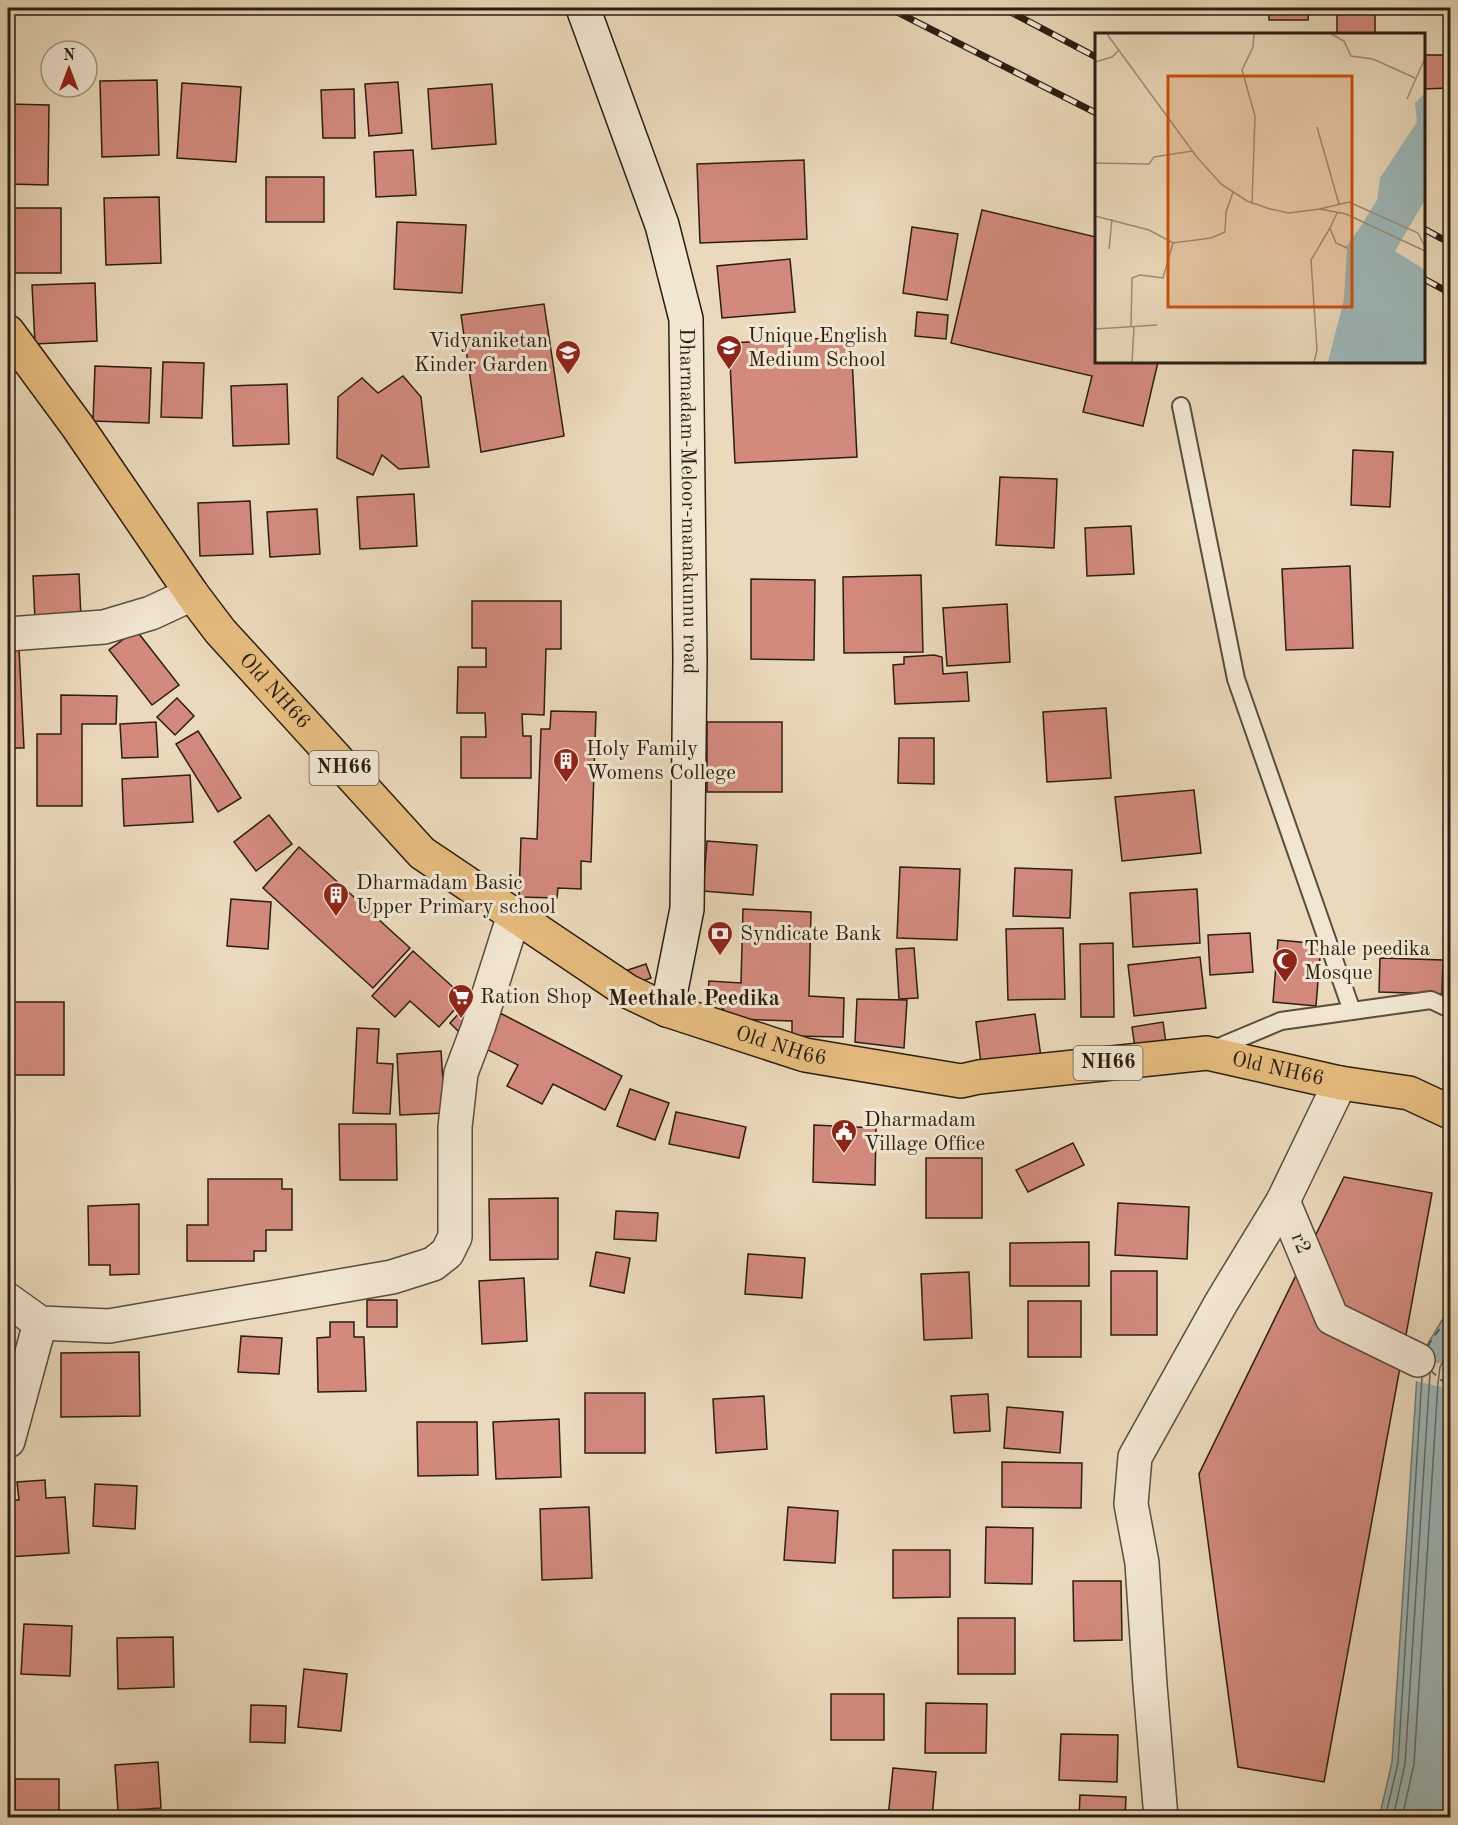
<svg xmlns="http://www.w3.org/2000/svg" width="1458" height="1825" font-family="'Old Standard TT',serif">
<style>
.water{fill:#9cb8b9;stroke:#6f7a76;stroke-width:1.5}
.pier{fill:#ead9ba}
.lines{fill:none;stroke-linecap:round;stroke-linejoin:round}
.shore{stroke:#646b65;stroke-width:1.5}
.ferry{stroke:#4d4c43;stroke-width:1.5;stroke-dasharray:8 6;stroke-linecap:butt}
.building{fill:#d38a7d;stroke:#2b1e11;stroke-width:1.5}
.service-casing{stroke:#5b4d3b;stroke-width:20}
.minor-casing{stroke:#5b4d3b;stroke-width:36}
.secondary-casing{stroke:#2b1e11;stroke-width:36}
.primary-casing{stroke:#2b1e11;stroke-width:36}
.service{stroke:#f1e6d2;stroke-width:16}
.minor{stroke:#f1e6d2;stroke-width:33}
.secondary{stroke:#f1e6d2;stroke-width:33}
.primary{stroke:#e5bc7d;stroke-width:33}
.rail-casing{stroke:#2b1e11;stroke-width:7}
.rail{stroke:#f1e6d2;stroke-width:4.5;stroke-dasharray:14;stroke-linecap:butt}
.labels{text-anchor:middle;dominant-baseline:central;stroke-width:6;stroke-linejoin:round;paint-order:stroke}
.shield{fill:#f1e6d2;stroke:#665a4b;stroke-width:1.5}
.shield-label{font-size:20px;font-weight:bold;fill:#2b1e11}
.poi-label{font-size:21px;fill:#2b1e11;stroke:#f1e6d2;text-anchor:start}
.street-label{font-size:21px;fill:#2b1e11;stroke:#f1e6d2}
.neighbourhood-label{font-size:22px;font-weight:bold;fill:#2b1e11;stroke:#f1e6d2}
.inset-river{fill:none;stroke:#9cb8b9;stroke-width:3}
.inset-road{fill:none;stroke:#9e8e76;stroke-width:1.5}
.view{fill:#cc500d;fill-opacity:0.15;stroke:#cc500d;stroke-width:3}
.inset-edge{fill:none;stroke:#2b1e11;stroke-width:3}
</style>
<rect width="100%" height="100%" fill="#ead9ba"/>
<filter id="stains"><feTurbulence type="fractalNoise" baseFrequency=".00333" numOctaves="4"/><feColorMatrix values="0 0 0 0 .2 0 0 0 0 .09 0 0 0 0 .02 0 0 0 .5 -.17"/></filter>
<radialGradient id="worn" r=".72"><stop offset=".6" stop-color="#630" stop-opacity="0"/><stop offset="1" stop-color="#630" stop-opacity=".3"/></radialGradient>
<path class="water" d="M 1450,1307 L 1450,1817 L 1379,1818 L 1392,1762 L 1418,1360 Z"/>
<g class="pier">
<path d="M 1418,1360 L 1450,1365 L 1450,1389 L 1415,1381 Z"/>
<path d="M 1450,1476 L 1450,1522 L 1442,1520 Z"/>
</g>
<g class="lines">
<g class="shore">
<path d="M 1385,1818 L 1398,1763 L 1422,1377"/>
<path d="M 1393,1818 L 1405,1764 L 1430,1373"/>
<path d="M 1402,1818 L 1414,1764 L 1438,1383 L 1440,1367 L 1450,1350"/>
</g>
<g class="ferry">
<path d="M 1427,1347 L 1450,1314"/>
<path d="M 1430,1370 L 1450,1388"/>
</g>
</g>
<g class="building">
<path d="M 1269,8 L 1309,8 L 1308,20 L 1269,20 Z"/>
<rect x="1337" y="8" width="38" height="26"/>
<path d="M 1424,55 L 1449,55 L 1449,88 L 1424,89 Z"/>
<path d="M 157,80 L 159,155 L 102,157 L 100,81 Z"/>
<path d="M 398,82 L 402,133 L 369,136 L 365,84 Z"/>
<path d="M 182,83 L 241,87 L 236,162 L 177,158 Z"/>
<path d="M 492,84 L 496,144 L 432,149 L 428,89 Z"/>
<path d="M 354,89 L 355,138 L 323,138 L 321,90 Z"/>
<path d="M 8,104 L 49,105 L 48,185 L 8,184 Z"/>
<path d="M 413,150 L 416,195 L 376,197 L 374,152 Z"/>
<path d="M 804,160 L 807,239 L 700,243 L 697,164 Z"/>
<rect x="266" y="177" width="58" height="45"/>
<path d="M 159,197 L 161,263 L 106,265 L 104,198 Z"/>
<rect x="8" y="208" width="53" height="65"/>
<path d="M 982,210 L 1096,237 L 1096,362 L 1158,362 L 1143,426 L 1083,412 L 1092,376 L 951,343 Z"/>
<path d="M 397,222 L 466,225 L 462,293 L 394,289 Z"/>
<path d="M 912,227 L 958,234 L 947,300 L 903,293 Z"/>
<path d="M 790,259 L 795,312 L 722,318 L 717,266 Z"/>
<path d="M 95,283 L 97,341 L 35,344 L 32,285 Z"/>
<path d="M 544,304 L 564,436 L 481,452 L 461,315 Z"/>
<path d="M 917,312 L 948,315 L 946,339 L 915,336 Z"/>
<path d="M 851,337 L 857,457 L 735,463 L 729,343 Z"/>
<path d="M 163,362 L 204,363 L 202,418 L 161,417 Z"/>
<path d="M 95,366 L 151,368 L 149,423 L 93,421 Z"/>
<path d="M 403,376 L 421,397 L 429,467 L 399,469 L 382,455 L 373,475 L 337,458 L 338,397 L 362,378 L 378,393 Z"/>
<path d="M 287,384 L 289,444 L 233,446 L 231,386 Z"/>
<path d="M 1353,450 L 1393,452 L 1390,507 L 1351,505 Z"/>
<path d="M 1000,477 L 1057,479 L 1054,548 L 996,545 Z"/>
<path d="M 414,494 L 417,546 L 360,549 L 357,497 Z"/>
<path d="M 250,501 L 253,554 L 200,556 L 198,503 Z"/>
<path d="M 317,509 L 320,554 L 270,557 L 267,512 Z"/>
<path d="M 1131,526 L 1134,574 L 1087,576 L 1085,528 Z"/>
<path d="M 1350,566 L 1353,648 L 1286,650 L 1282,569 Z"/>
<path d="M 79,574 L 81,618 L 35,620 L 33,576 Z"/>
<path d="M 921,575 L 923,652 L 844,653 L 843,577 Z"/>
<path d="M 751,579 L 815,580 L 814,660 L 751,659 Z"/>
<path d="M 472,601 L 561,601 L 561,649 L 546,649 L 544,715 L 522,714 L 523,736 L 531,736 L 531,778 L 461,778 L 461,737 L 486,737 L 485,713 L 457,713 L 458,667 L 486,667 L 486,648 L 472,648 Z"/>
<path d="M 1007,604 L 1010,662 L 947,666 L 943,608 Z"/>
<path d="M 136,630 L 179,685 L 152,705 L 109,650 Z"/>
<path d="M 8,649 L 19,649 L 24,748 L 8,748 Z"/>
<path d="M 934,655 L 942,657 L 943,674 L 967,672 L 969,701 L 895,704 L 893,665 L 904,664 L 904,657 Z"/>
<path d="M 61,695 L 117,696 L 116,724 L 82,724 L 82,806 L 37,806 L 37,734 L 61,734 Z"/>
<path d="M 177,698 L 194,716 L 175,735 L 157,717 Z"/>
<path d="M 1106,708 L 1111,778 L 1047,782 L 1043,712 Z"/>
<path d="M 551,711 L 596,712 L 591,862 L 581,861 L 581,889 L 558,888 L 557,898 L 519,897 L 521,838 L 537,839 L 541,729 L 550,729 Z"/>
<path d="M 156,722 L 158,757 L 122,758 L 120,724 Z"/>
<rect x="707" y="722" width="75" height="70"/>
<path d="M 198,731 L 241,798 L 218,812 L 176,744 Z"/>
<path d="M 899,738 L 934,738 L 934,784 L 898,783 Z"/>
<path d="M 190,775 L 193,822 L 124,826 L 122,779 Z"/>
<path d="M 1194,790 L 1201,853 L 1122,861 L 1115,797 Z"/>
<path d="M 269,815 L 292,844 L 256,871 L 234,842 Z"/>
<path d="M 707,841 L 757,845 L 753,895 L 703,891 Z"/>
<path d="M 299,847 L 410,948 L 373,988 L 263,888 Z"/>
<path d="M 900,867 L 960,869 L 957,940 L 897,938 Z"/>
<path d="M 1015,868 L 1072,870 L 1070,918 L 1013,916 Z"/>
<path d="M 1197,889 L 1200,943 L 1133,947 L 1130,893 Z"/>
<path d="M 231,899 L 271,902 L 268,949 L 227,946 Z"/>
<path d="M 743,909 L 811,912 L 809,996 L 844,998 L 843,1037 L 792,1036 L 792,1021 L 733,1019 L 708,994 L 709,981 L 741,983 Z"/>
<path d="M 1063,928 L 1065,999 L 1008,1000 L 1006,929 Z"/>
<path d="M 1250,933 L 1253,972 L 1210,975 L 1208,935 Z"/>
<path d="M 1278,940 L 1321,944 L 1316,1006 L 1273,1002 Z"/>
<path d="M 1113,943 L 1114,1017 L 1081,1017 L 1080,944 Z"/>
<path d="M 914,948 L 918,998 L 899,999 L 896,949 Z"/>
<path d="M 413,951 L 465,998 L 439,1027 L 410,1001 L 395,1017 L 372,996 Z"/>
<path d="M 1200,957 L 1206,1008 L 1134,1016 L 1128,965 Z"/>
<path d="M 1380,958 L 1443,960 L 1442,994 L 1379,992 Z"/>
<path d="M 646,964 L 651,978 L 634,984 L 628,970 Z"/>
<path d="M 857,999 L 907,1000 L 904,1048 L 855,1042 Z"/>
<rect x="8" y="1002" width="56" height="73"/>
<path d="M 463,1009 L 473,1017 L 459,1032 L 450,1023 Z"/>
<path d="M 500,1013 L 622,1076 L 605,1110 L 553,1084 L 542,1104 L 507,1086 L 518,1065 L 482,1047 Z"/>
<path d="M 1035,1014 L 1041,1057 L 981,1064 L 976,1022 Z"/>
<path d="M 1163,1022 L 1167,1050 L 1136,1054 L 1132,1027 Z"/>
<path d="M 357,1028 L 379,1029 L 377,1063 L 393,1064 L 390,1114 L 353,1113 Z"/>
<path d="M 441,1051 L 445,1113 L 400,1115 L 397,1054 Z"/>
<path d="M 630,1089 L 669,1103 L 655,1140 L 617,1126 Z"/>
<path d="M 676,1112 L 746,1127 L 739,1158 L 669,1144 Z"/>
<path d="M 339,1124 L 396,1124 L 397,1180 L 340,1180 Z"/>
<path d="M 814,1125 L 876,1128 L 875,1185 L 813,1182 Z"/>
<path d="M 1073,1143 L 1084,1165 L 1028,1192 L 1016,1170 Z"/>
<path d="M 8,1144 L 13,1144 L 12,1215 L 8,1215 Z"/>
<rect x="926" y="1158" width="56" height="60"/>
<path d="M 1344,1177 L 1432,1193 L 1324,1782 L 1238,1767 L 1199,1474 Z"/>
<path d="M 208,1179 L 282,1179 L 282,1189 L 292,1189 L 292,1230 L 266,1230 L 266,1251 L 254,1251 L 254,1261 L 187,1261 L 187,1225 L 208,1225 Z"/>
<path d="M 558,1198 L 558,1259 L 490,1260 L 489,1199 Z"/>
<path d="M 1118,1203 L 1189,1207 L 1187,1259 L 1115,1255 Z"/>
<path d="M 139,1204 L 139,1274 L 110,1275 L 110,1265 L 89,1265 L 88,1206 Z"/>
<path d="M 616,1211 L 658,1213 L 656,1241 L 614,1239 Z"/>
<path d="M 1089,1242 L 1089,1286 L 1010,1286 L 1010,1243 Z"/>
<path d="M 596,1252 L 630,1258 L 624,1293 L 590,1286 Z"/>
<path d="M 748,1254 L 805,1258 L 802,1298 L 745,1294 Z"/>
<rect x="1111" y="1271" width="46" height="64"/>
<path d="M 969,1272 L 972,1338 L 924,1340 L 921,1274 Z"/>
<path d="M 524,1278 L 527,1341 L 482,1344 L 479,1281 Z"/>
<rect x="367" y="1300" width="30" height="27"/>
<rect x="1028" y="1301" width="53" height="56"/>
<path d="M 330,1322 L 354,1322 L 354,1337 L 364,1337 L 366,1391 L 318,1392 L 317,1338 L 330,1337 Z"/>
<path d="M 8,1329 L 9,1329 L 8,1386 Z"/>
<path d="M 241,1336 L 282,1338 L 279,1374 L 238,1372 Z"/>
<path d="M 139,1352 L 140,1416 L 61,1417 L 61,1353 Z"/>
<rect x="585" y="1393" width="60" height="60"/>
<path d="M 988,1394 L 990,1431 L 954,1433 L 951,1396 Z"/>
<path d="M 764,1396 L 767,1449 L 716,1453 L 713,1399 Z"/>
<path d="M 1007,1407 L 1063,1412 L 1060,1453 L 1004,1448 Z"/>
<path d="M 559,1419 L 561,1477 L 496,1479 L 493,1422 Z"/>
<path d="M 417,1422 L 477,1422 L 478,1475 L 418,1476 Z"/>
<path d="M 1002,1462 L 1082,1463 L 1081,1508 L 1002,1507 Z"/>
<path d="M 45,1480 L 46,1498 L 65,1497 L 69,1553 L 8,1557 L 8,1500 L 19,1500 L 17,1482 Z"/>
<path d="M 95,1484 L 137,1486 L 135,1529 L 93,1526 Z"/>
<path d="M 589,1507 L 592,1578 L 542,1580 L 540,1509 Z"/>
<path d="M 788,1507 L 838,1511 L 835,1563 L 784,1560 Z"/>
<path d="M 986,1527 L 1033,1528 L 1032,1584 L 985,1583 Z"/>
<path d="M 893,1550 L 950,1550 L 950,1597 L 893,1598 Z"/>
<path d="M 1073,1581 L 1121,1581 L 1122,1640 L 1074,1641 Z"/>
<rect x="958" y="1618" width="57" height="56"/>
<path d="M 24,1624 L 72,1626 L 70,1676 L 21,1674 Z"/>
<path d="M 173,1637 L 174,1687 L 118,1689 L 117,1638 Z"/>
<path d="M 304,1669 L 347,1674 L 341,1731 L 298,1727 Z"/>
<rect x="831" y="1694" width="53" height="46"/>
<path d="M 926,1703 L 987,1704 L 986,1753 L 925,1753 Z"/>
<path d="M 251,1705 L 286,1706 L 285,1743 L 250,1742 Z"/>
<path d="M 1061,1734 L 1118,1735 L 1117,1782 L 1059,1780 Z"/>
<path d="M 158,1762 L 161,1808 L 118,1811 L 115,1765 Z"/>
<path d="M 893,1768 L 936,1772 L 932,1818 L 888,1818 Z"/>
<rect x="15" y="1779" width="44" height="39"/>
<path d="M 1080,1795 L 1126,1797 L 1125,1818 L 1079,1818 Z"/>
</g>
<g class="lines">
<defs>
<g id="service">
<path d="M 1181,406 L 1236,679 L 1352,1011"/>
<path d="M 1212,1050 L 1281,1021 L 1431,1000 L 1450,1009"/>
</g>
<g id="minor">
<path d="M 8,634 L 104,627 L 151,613 L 192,594"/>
<path id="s1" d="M 1340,1083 L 1283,1201 L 1332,1318 L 1418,1360"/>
<path d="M 8,1300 L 40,1323 L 109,1326 L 392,1277 L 433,1264 L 447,1253 L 455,1237 L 455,1127 L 461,1073 L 478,1028 L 514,915"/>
<path d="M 8,1441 L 40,1323"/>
<path d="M 1161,1818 L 1150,1685 L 1142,1563 L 1131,1504 L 1135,1457 L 1221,1303 L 1283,1201"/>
</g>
<g id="secondary">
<path id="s2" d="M 583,8 L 662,225 L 686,319 L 690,659 L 687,909 L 667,1010"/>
</g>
<g id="primary">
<path id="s3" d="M 8,332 L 78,427 L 192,594 L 220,631 L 422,853 L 627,991 L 667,1010 L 805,1055 L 961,1081 L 979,1077 L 1207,1053 L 1340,1083 L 1409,1093 L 1450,1112"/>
</g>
</defs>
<use href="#service" class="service-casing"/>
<use href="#minor" class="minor-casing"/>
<use href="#secondary" class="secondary-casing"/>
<use href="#primary" class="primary-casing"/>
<use href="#service" class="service"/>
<use href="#minor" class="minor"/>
<use href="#secondary" class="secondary"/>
<use href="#primary" class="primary"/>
<defs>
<g id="rail">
<path d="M 889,8 L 1096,113"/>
<path d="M 1003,8 L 1096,57"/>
<path d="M 1424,229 L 1450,243"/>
<path d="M 1424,279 L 1450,293"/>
</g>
</defs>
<use href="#rail" class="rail-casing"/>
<use href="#rail" class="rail"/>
</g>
<defs>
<symbol id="school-pin" viewBox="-11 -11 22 30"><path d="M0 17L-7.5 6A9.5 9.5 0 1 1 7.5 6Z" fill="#8f2418" stroke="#f1e6d2"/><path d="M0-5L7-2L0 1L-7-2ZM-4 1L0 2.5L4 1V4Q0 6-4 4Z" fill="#fff"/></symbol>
<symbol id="building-pin" viewBox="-11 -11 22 30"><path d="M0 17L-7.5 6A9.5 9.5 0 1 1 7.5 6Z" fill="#8f2418" stroke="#f1e6d2"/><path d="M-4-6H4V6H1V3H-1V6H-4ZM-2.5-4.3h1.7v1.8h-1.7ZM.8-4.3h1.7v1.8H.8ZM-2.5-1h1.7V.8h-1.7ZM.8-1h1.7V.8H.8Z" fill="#fff"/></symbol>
<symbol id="bank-pin" viewBox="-11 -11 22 30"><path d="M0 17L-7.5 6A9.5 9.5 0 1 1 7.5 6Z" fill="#8f2418" stroke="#f1e6d2"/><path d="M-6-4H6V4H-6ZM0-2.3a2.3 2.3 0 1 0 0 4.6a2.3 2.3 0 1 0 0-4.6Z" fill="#fff"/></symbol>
<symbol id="mosque-pin" viewBox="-11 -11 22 30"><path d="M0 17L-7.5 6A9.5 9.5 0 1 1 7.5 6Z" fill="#8f2418" stroke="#f1e6d2"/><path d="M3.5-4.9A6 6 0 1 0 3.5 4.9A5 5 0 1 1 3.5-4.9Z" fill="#fff"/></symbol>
<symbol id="supermarket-pin" viewBox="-11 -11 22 30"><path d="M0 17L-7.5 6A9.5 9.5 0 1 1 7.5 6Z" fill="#8f2418" stroke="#f1e6d2"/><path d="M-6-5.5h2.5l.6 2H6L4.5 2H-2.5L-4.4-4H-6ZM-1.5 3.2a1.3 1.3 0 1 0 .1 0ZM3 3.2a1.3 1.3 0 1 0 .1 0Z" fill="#fff"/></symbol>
<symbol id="civic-pin" viewBox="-11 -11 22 30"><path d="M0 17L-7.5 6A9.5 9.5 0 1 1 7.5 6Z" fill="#8f2418" stroke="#f1e6d2"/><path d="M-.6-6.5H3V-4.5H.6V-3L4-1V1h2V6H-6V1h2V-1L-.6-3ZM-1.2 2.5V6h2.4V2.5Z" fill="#fff"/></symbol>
</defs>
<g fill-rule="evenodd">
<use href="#school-pin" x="714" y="333" width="30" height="40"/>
<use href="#school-pin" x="553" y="338" width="30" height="40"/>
<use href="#building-pin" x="551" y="746" width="30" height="40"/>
<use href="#building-pin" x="321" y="880" width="30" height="40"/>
<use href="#bank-pin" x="705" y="919" width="30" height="40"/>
<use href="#mosque-pin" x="1270" y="946" width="30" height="40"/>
<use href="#supermarket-pin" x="446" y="982" width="30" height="40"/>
<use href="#civic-pin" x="829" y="1117" width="30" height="40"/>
</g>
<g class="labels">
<g class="shield">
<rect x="309.5" y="751" width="69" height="34" rx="4.5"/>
<rect x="1073.5" y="1046" width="69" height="34" rx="4.5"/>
</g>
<g class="shield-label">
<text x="344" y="768">NH66</text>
<text x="1108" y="1063">NH66</text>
</g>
<g class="poi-label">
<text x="748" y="336">Unique English<tspan x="748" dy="24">Medium School</tspan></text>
<text x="548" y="341" text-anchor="end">Vidyaniketan<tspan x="548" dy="24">Kinder Garden</tspan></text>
<text x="586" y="749">Holy Family<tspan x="586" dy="24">Womens College</tspan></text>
<text x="356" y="883">Dharmadam Basic<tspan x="356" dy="24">Upper Primary school</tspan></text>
<text x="740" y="934">Syndicate Bank</text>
<text x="1304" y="949">Thale peedika<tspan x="1304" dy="24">Mosque</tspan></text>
<text x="480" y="997">Ration Shop</text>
<text x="864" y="1120">Dharmadam<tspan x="864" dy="24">Village Office</tspan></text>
</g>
<g class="street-label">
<text stroke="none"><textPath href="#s2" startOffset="510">Dharmadam-Meloor-mamakunnu road</textPath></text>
<text stroke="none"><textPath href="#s3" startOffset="448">Old NH66</textPath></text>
<text stroke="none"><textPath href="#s3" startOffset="1078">Old NH66</textPath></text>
<text stroke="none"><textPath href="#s3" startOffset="1582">Old NH66</textPath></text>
<text stroke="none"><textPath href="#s1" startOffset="177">r2</textPath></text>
</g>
<g class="neighbourhood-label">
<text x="694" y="999">Meethale Peedika</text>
</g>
</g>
<g transform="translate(1095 33)">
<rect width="330" height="330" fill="#ead9ba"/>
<path d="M 330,60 L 330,167 L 300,218 L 330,237 L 330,329 L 233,329 L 249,266 L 252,215 L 282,167 L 285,145 L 322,89 L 320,70 Z" fill="#9cb8b9"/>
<path class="inset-river" d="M 278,178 L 330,105M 269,192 L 252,215 L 330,280"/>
<path class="inset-road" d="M 12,1 L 101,123 L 126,151 L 152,168 L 175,176 L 194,180 L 225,176 L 251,181 L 330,218M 236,1 L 249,8 L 256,23 L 278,26 L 320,45M 0,29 L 17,24 L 24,17M 312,66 L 330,25M 222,94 L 244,171M 0,130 L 54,131 L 59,124 L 97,118M 157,171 L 160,83 L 147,37 L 158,14 L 159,1M 225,176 L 254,169 L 323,200 L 330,214M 242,180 L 235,195 L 241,210 L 252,215M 0,183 L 54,197 L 78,210 L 116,205 L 130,199 L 131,179 L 138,159M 14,216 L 17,186M 36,294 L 37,245 L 45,242 L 68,245 L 78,210M 0,296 L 62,292M 37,329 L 39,294M 219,329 L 222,317 L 216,227 L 235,195"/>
<path class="view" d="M 73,43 L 257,43 L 257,274 L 73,274 Z"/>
<rect width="330" height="330" class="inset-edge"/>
</g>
<rect width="1458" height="1825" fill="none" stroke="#ead9ba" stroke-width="30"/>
<rect x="9" y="9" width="1440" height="1807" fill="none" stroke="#2b1e11" stroke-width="3"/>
<rect x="15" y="15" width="1428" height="1795" fill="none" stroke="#2b1e11" stroke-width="1.5"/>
<g transform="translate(69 69)"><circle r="28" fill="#f1e6d2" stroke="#a29685" stroke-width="1.5"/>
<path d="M0-4.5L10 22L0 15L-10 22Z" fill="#8f2418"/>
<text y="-9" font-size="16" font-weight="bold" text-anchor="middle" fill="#2b1e11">N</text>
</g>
<rect width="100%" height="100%" filter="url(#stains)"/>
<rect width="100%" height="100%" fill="url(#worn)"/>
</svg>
